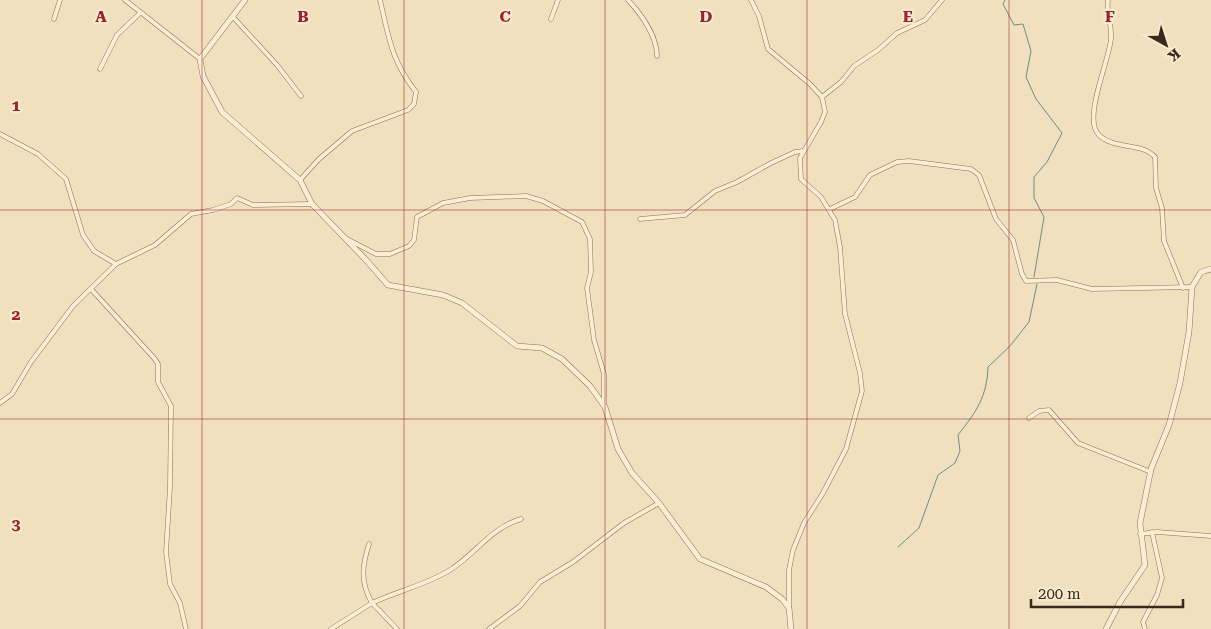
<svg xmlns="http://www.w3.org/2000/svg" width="1211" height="629" font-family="'Roboto Serif',serif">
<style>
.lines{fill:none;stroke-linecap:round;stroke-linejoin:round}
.stream{stroke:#699085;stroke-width:1}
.minor-casing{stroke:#8a7056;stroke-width:5}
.tertiary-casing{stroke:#8a7056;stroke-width:6}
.minor{stroke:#fbedd2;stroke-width:4}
.tertiary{stroke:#fbedd2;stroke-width:5}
.grid{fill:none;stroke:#9c2227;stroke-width:1;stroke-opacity:0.55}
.grid-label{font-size:16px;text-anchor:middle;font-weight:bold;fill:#9c2227;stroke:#f7eace;stroke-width:4.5;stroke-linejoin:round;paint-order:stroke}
</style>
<rect width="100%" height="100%" fill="#f0e0be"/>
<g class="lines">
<g class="stream">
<path d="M 1005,0 L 1003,4 L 1014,25 L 1023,24 L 1031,51 L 1026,77 L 1036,99 L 1062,133 L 1047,162 L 1034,177 L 1034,198 L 1044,217 L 1034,277"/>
<path d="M 898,547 L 919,528 L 938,475 L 955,463 L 960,451 L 958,435 C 976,412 987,397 988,367 L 1010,346 L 1029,322 L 1037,284"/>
</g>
<defs>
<g id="minor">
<path d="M 125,0 L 200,59"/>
<path d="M 628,0 C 641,14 657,36 657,56"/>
<path d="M 751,0 L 759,16 L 768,49 L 810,84 L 822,97 L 825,112 L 821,122 L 800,158 L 801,179 L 821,197 L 835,220 L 840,247 L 845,314 L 860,373 L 862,391 L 846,449 L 823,493 L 804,523 L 793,550 L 789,570 L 789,607"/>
<path d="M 1108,0 C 1106,13 1112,25 1111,38 C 1110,59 1082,119 1099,135 C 1114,150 1142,142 1155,157 L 1156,188 L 1162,208 L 1164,241 L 1183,288"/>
<path d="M 233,17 L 277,65 L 301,96"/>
<path d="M 54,19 L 60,0"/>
<path d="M 551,19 L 558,0"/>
<path d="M 100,69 L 117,35 L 140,13"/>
<path d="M 822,97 L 841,82 L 854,66 L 878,50 L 897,33 L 925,20 L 942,0"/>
<path d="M 0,134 L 38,154 L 66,179 L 83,235 L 94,251 L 116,264"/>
<path d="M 300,180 L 319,159 L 352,131 L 408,110 L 414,104 L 416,92 C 391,60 389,38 380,0"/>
<path d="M 830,209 L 855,197 L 870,175 L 897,162 L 909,161 L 971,169 L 979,175 L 996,219 L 1013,240 L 1022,274 L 1026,281 L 1057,280 L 1092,289 L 1192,287"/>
<path d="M 640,219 L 685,215 L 715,191 L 737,182 L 771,163 L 795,152 L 804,151"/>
<path d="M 347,239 L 376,254 L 390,254 L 409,246 L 414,240 L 417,217 L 443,203 L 470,198 L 526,196 L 543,201 L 582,222 L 590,239 L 591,272 L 587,288 L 594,340 L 604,374 L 604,405"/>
<path d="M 91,289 L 154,358 L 158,364 L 158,382 L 171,406 L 170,487 L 166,552 L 170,584 L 180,603 L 186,629"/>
<path d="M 0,403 L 12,394 L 31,362 L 73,306 L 116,264 L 155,245 L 191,214 L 213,210 L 231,204 L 237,198 L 253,205 L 312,204"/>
<path d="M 1029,418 L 1039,411 L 1049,410 L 1078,443 L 1151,472"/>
<path d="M 1140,534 L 1157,532 L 1211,536"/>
<path d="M 369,544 C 362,566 360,582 372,603 C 397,591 426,585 450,570 C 476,554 490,528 521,519"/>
<path d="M 331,629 L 372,603 L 397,629"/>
<path d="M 489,629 L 520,606 L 540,582 L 573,562 L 624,523 L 659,503"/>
<path d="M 1145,629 L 1143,622 L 1157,595 L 1162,578 L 1152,532"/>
</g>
<g id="tertiary">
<path d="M 245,0 L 200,59 L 203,76 L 222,112 L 300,180 L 312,204 L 367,261 L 388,285 L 443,295 L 462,303 L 517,346 L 542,348 L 562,359 L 590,386 L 605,407 L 618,449 L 632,473 L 659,503 L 700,559 L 766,587 L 782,599 L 789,608 L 791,629"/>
<path d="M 1106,629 L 1120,602 L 1145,565 L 1140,523 L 1151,469 L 1169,425 L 1180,383 L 1189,332 L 1192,287 L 1201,272 L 1211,269"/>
</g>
</defs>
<use href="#minor" class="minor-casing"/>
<use href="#tertiary" class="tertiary-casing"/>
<use href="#minor" class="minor"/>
<use href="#tertiary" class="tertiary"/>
</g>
<path class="grid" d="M 202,0 L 202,629M 404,0 L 404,629M 605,0 L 605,629M 807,0 L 807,629M 1009,0 L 1009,629M 0,210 L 1211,210M 0,419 L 1211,419"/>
<g class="grid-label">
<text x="101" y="22">A</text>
<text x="303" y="22">B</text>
<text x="505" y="22">C</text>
<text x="706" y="22">D</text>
<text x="908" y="22">E</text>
<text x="1110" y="22">F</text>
<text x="16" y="111">1</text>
<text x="16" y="320">2</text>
<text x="16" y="530">3</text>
</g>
<g transform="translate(1166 45) rotate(141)" stroke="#f7eace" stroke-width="4" paint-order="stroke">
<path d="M0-4L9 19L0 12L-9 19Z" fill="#38291b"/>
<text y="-8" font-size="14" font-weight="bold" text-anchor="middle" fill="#38291b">K</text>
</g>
<path d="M1031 599v8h152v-8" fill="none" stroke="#38291b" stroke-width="2.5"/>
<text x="1038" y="599" font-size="15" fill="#38291b" stroke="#f7eace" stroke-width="4" paint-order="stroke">200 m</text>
</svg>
